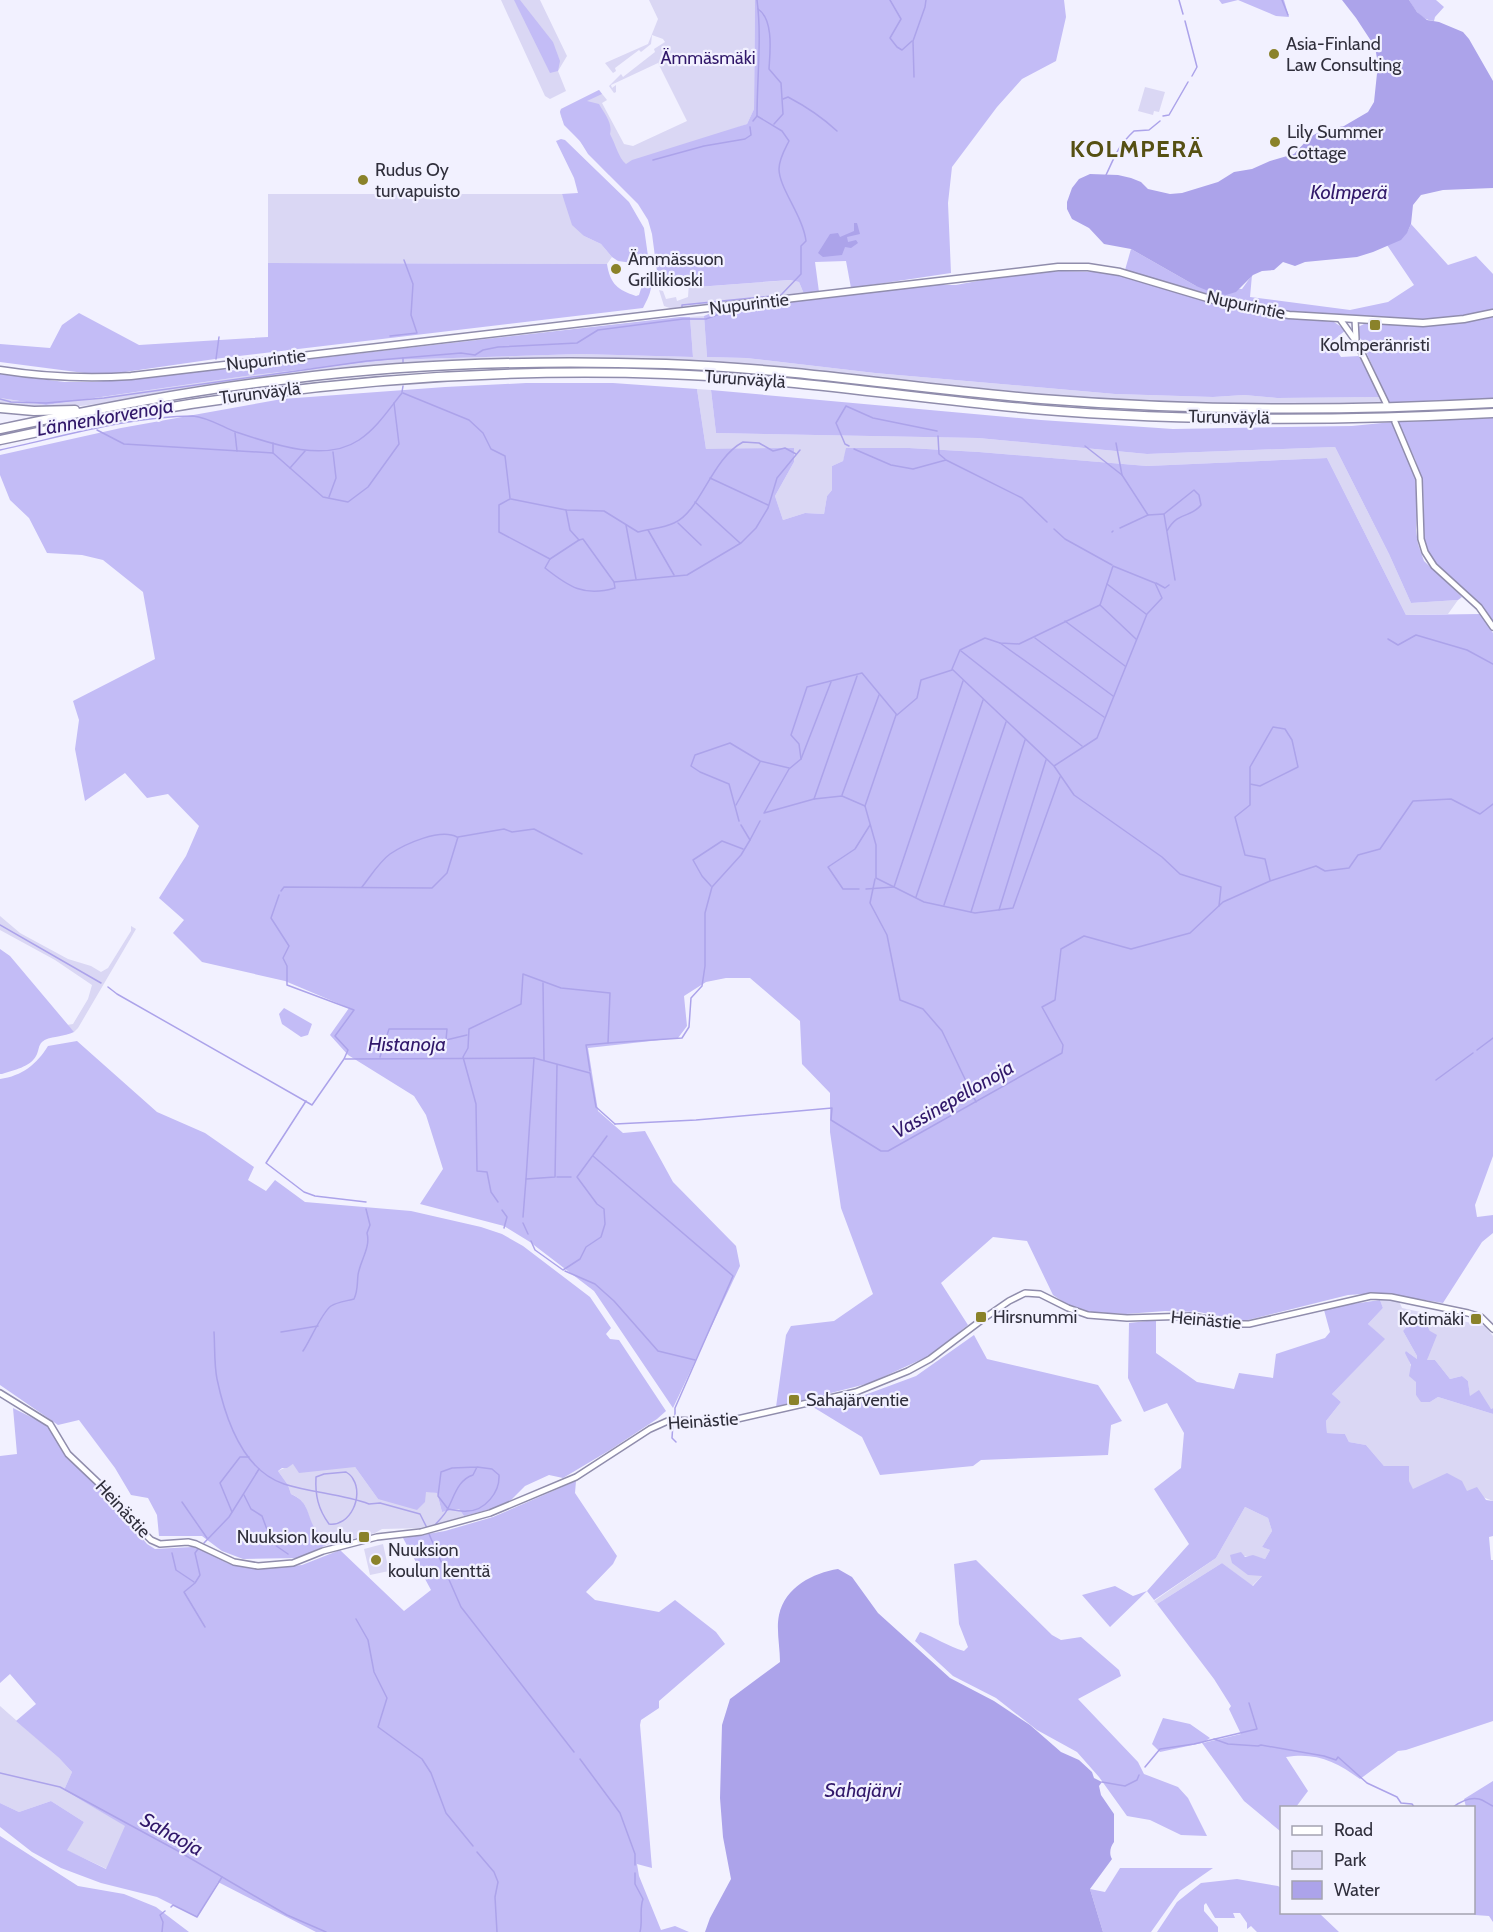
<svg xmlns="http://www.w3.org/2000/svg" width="1493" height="1932" font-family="Cabin,sans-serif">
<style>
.green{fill:#dad7f4}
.forest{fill:#c3bcf6}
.water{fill:#aca3ea}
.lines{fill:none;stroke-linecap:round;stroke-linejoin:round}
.stream{stroke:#aca3ea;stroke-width:1.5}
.tertiary-casing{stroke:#908dac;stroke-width:8}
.secondary-casing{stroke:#908dac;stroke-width:9}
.motorway-casing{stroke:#908dac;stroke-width:11}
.tertiary{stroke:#fff;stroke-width:5}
.secondary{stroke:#fff;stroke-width:6}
.motorway{stroke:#fff;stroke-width:8}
.poi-dot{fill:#8a822a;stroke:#f2f1ff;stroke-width:2}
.labels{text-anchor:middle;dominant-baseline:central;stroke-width:4.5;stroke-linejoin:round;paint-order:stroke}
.poi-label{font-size:18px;fill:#302f3c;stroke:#f2f1ff;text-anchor:start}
.park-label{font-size:18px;fill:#31186a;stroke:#f2f1ff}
.street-label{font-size:18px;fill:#302f3c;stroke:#f2f1ff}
.water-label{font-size:20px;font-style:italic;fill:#31186a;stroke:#f2f1ff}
.district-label{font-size:24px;font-weight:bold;letter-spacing:1.5px;fill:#565013;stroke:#f2f1ff}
</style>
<rect width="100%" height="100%" fill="#f2f1ff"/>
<g class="green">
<path d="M 501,0 L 540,0 L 567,56 L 558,71 L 566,91 L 550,99 L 545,96 Z"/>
<path d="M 649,0 L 755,0 L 754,109 L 747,124 L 609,175 C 597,163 589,153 578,139 C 571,130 562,125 560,112 L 561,109 L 599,90 L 607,100 L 602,103 L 624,144 L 633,146 L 687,121 L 658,63 L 611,85 L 612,88 L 616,85 L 616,92 L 614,93 L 609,86 L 621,74 L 623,77 L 655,52 L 654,49 L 665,42 L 663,39 L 652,35 L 651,44 L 641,52 L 639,50 L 615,68 L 616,71 L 613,73 L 605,63 L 648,44 L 658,19 Z"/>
<path d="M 1145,87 L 1165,92 L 1159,112 L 1154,111 L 1153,115 L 1138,111 Z"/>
<path d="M 268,194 L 562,194 L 567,206 L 584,236 L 601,244 L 612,257 L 607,264 L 268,263 Z"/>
<path d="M 790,280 L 799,282 L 804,294 L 675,310 L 664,306 L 659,290 L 663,291 L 666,299 L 676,297 L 677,301 L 688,297 L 689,282 L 698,287 Z"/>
<path d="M 704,316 L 707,357 L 746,358 L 875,373 L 1115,394 L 1213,397 L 1244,395 L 1277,398 L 1381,397 L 1383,403 C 1265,406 1146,404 1028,394 C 942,386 857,374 771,367 C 706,361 641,359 576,358 C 452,358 330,370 207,385 C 150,392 93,410 35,408 C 23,408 12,406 0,406 L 0,398 L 46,405 L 246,376 L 388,360 L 580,354 L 693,357 L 690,317 Z"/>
<path d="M 697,389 L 711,390 L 716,433 L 978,438 L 1147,454 L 1335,447 L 1389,554 L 1411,603 L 1458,600 L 1448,614 L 1406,615 L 1327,458 L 1147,466 L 979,452 L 909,448 L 847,448 L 843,461 L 832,466 L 832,490 L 827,496 L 824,514 L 805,513 L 783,520 L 775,496 L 794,462 L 706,449 Z"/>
<path d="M 0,916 L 20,933 L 68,959 L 91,966 L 101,972 L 108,968 L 131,931 L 131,926 L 136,929 L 78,1028 L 74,1032 L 67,1025 L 73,1024 L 88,999 L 92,985 L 55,960 L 0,930 Z"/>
<path d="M 1380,1300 L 1399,1301 L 1402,1308 L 1485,1326 L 1493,1336 L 1493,1408 L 1491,1409 L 1470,1397 L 1468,1381 L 1462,1376 L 1450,1379 L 1435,1360 L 1427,1360 L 1430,1331 L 1423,1317 L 1418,1323 L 1403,1331 L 1417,1356 L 1417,1359 L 1406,1351 L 1416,1382 L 1416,1395 L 1430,1402 L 1438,1397 L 1493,1414 L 1493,1501 L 1467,1491 L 1413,1490 L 1408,1480 L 1384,1466 L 1366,1445 L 1349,1442 L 1345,1434 L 1327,1433 L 1326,1421 L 1341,1402 L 1332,1394 L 1384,1339 L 1368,1324 L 1383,1308 Z"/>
<path d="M 293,1464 L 355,1467 L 378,1499 L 426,1491 L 437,1493 L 442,1512 L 459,1509 L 464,1516 L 427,1528 L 382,1529 L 375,1533 L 333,1544 C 327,1539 319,1534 315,1528 C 304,1513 311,1503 291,1494 L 288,1485 L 278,1471 Z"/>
<path d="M 1245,1507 L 1268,1518 L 1272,1531 L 1262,1547 L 1270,1550 L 1265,1559 C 1253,1555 1242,1557 1230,1555 L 1263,1575 L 1252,1586 L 1222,1563 L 1157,1604 L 1154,1601 L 1216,1558 Z"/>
<path d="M 383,1544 L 389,1571 L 370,1575 L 364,1549 Z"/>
<path d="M 0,1706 L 59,1758 L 72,1772 L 64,1790 L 126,1826 L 107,1869 L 66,1850 L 84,1822 L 51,1801 L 19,1812 L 0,1803 Z"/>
</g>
<g class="forest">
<path d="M 514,0 L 520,0 L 553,42 L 560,61 L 558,71 L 550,73 Z"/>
<path d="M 755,0 L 1064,0 L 1066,17 L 1056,61 L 1022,79 L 997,107 L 952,167 L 948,203 L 951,273 L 851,288 L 846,261 L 815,262 L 819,292 L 804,294 L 799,282 L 790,280 L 697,287 L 682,275 L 658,279 L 652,234 L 648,220 L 638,204 L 588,154 L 580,141 L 564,125 L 560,112 L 561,109 L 599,90 L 602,94 L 587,101 L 599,104 C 604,113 613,123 610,134 C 616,145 618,157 626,164 L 632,160 L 747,124 L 754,109 Z"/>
<path d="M 1219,0 L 1284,0 L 1289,17 L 1276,16 L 1238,0 L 1222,4 Z"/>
<path d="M 1409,0 L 1436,0 L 1444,7 L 1435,17 L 1434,21 C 1421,20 1415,10 1409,0 Z"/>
<path d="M 561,139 L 565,140 L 629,202 L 644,228 L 649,263 L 647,265 L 618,261 L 612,257 L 601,244 L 584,236 L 572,225 L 562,194 L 578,193 L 574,178 L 556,141 Z"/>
<path d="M 1411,224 L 1448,265 L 1476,256 L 1493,274 L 1493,311 L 1453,319 L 1431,320 L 1294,313 L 1250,306 L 1125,270 L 1131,249 L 1196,286 L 1242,289 L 1252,275 L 1250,297 L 1350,310 L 1388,302 L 1414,285 L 1387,245 C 1399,240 1406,237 1411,224 Z"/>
<path d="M 268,263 L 607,264 C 610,284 618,290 636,296 L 639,295 L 646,273 L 648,273 C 655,286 649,296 643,308 L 222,358 L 118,373 L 92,374 L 0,362 L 0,344 L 50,348 L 62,325 L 79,313 L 139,345 L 268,337 Z"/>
<path d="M 1061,271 L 1106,272 L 1142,281 L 1258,313 L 1334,322 L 1346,330 L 1331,342 L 1341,357 L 1359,356 L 1381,397 L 1277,398 L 1244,395 L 1213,397 L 1115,394 L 875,373 L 746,358 L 707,357 L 704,316 L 716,311 L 923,285 L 956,285 L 1009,275 Z"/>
<path d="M 680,317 L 690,317 L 693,357 L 580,354 L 388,360 L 246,376 L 46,405 L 0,398 L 0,374 L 65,382 L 94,382 L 221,369 L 240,371 L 267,364 Z"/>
<path d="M 1493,317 L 1493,398 L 1389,404 L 1357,331 L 1358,327 L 1364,324 L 1441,325 L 1459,323 Z"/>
<path d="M 526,383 L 613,383 L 697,389 L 706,449 L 794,448 L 794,462 L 775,496 L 783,520 L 805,513 L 824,514 L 827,496 L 832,490 L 832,466 L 843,461 L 846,448 L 909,448 L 979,452 L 1147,466 L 1327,458 L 1406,615 L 1480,614 L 1493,633 L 1493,1156 L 1475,1205 L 1477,1217 L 1493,1215 L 1493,1233 L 1482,1242 L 1443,1303 L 1380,1293 L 1348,1295 L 1244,1321 L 1199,1312 L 1165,1311 L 1126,1314 L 1088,1312 L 1071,1307 L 1053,1295 L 1027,1241 L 993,1237 L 941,1283 L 968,1325 L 931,1355 L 870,1383 L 776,1407 L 786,1335 L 791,1326 L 834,1321 L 873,1294 L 841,1208 L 830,1132 L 830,1093 L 802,1064 L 800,1021 L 750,978 L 726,978 L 706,982 L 684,996 L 687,1026 L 678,1038 L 588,1048 L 598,1111 L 623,1133 L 645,1131 L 673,1182 L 736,1246 L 740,1266 L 673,1408 L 594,1291 L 530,1242 L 504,1226 L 420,1204 L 443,1169 L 426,1115 L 414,1096 L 348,1055 L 330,1035 L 349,1008 L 285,981 L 202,962 L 173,933 L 184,920 L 159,898 L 186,856 L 199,826 L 168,794 L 147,798 L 125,773 L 85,801 L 75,749 L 79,720 L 73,701 L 155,659 L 143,592 L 103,560 L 82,555 L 47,553 L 29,518 L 10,500 L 0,475 L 0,455 L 121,428 L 282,399 L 445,387 Z"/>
<path d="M 711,390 L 1041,420 L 1173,429 L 1352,426 L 1392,422 L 1414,471 L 1418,502 L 1416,530 L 1418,544 L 1424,561 L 1462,597 L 1458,600 L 1411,603 L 1389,554 L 1335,447 L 1147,454 L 978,438 L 716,433 Z"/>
<path d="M 1493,418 L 1493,622 L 1483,607 L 1436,564 L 1429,554 L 1424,541 L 1423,483 L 1415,459 L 1397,422 Z"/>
<path d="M 0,949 L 10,956 L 74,1032 C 65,1037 48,1036 42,1042 C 38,1046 39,1051 36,1056 C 30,1067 14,1070 2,1074 L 0,1074 Z"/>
<path d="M 284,1008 L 312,1024 L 308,1035 L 301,1037 L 282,1024 L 279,1014 Z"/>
<path d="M 77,1041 L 157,1112 L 205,1133 L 254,1167 L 248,1180 L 266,1191 L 275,1180 L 305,1202 L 411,1211 L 481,1227 L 502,1234 L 523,1246 L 590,1297 L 611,1328 L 606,1334 L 610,1339 L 619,1340 L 666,1411 L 657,1419 L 610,1450 L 563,1478 L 549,1475 L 525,1486 L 511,1500 L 491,1509 L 464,1516 L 459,1509 L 442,1512 L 437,1493 L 426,1492 L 425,1502 L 417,1510 L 378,1499 L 355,1467 L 299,1473 L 293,1464 L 287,1468 L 282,1468 L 278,1471 L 288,1485 L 291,1494 C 308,1502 306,1510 313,1525 C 317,1532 325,1537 331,1543 L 298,1558 L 243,1559 L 222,1551 L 202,1536 L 159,1536 L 157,1515 L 148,1498 L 131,1495 L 115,1468 L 79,1420 L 58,1425 L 0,1385 L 0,1079 C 22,1076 37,1064 48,1046 Z"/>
<path d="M 1380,1300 L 1383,1308 L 1368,1324 L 1385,1339 L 1332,1394 L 1341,1402 L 1326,1421 L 1327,1433 L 1345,1434 L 1349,1442 L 1366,1445 L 1384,1466 L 1409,1466 L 1409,1481 L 1413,1489 L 1447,1473 L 1462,1481 L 1467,1491 L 1477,1487 L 1486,1500 L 1493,1501 L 1493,1536 L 1489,1537 L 1491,1560 L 1493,1560 L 1493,1721 L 1406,1750 L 1398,1751 L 1360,1779 C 1336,1761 1315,1752 1286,1757 L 1308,1791 L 1296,1807 L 1282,1808 L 1281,1828 L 1280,1831 L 1244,1801 L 1202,1743 L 1160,1752 L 1152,1744 L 1163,1718 L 1190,1724 L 1210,1738 L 1203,1743 L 1241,1734 L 1229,1709 L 1231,1706 L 1214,1679 L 1157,1604 L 1222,1563 L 1253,1586 L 1262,1576 L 1248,1575 L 1232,1563 L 1230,1555 L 1241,1552 L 1245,1557 L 1253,1555 L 1265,1559 L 1270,1550 L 1262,1547 L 1272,1531 L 1268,1518 L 1245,1507 L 1216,1558 L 1154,1600 L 1147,1591 L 1110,1627 L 1082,1595 L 1115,1586 L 1133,1596 L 1147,1591 L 1189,1544 L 1154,1489 L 1181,1468 L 1184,1433 L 1167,1403 L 1144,1412 L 1128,1378 L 1129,1323 L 1156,1320 L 1156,1353 L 1197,1382 L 1234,1389 L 1239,1373 L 1273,1378 L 1276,1354 L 1325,1338 L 1330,1332 L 1324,1310 L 1345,1305 Z"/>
<path d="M 1423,1317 L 1430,1331 L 1437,1335 L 1427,1360 L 1435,1360 L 1450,1379 L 1462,1376 L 1468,1381 L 1470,1396 L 1479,1390 L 1491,1409 L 1493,1408 L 1493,1414 L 1438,1397 L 1430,1402 L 1421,1402 L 1416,1395 L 1416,1382 L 1409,1376 L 1411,1365 L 1405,1353 L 1406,1351 L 1417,1359 L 1417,1356 L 1403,1331 L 1409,1324 L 1413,1325 L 1418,1323 L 1417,1320 Z"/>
<path d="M 974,1335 L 987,1359 L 1098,1385 L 1122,1421 L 1111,1425 L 1108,1455 L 981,1460 L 973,1466 L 880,1475 L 862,1437 L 813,1407 L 854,1399 L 916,1376 Z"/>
<path d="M 13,1408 L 41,1422 L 51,1430 L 65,1456 L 103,1491 L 147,1544 L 155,1549 L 192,1547 L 201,1549 L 227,1563 L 259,1569 L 302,1565 L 340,1550 L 404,1611 L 431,1590 L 403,1538 L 445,1531 L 493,1517 L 576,1481 L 575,1493 L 617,1556 L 613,1564 L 586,1592 L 595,1600 L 659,1612 L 675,1600 L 716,1632 L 725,1644 L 659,1701 L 659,1708 L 641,1720 L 640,1725 L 652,1868 L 637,1864 L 639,1876 L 661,1930 L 675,1926 L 689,1932 L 316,1932 L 218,1882 L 197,1917 L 157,1897 L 101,1883 L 61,1868 L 32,1852 L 0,1827 L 0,1803 L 19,1812 L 51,1801 L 84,1822 L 67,1850 L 106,1869 L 125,1826 L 64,1790 L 72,1772 L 59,1758 L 16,1721 L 36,1704 L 10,1674 L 0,1683 L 0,1456 L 17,1454 Z"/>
<path d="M 976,1560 L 1052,1635 L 1061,1640 L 1081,1637 L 1119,1670 L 1121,1676 L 1078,1699 L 1138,1762 L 1144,1774 L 1178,1787 L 1188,1798 L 1207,1836 L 1181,1835 L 1150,1820 L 1127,1816 L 1099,1777 L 1077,1752 L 1037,1730 L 996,1698 L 953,1676 L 915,1641 L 920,1632 C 935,1637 949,1647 964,1651 L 968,1647 L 959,1624 L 954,1564 Z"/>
<path d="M 1493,1781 L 1493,1922 L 1489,1916 L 1475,1915 L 1472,1913 L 1474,1912 L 1474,1808 L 1466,1807 L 1464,1799 Z"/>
<path d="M 0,1836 L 78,1886 L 124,1894 L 156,1907 L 189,1932 L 0,1932 Z"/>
<path d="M 1120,1868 L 1213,1868 L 1180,1891 L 1151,1932 L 1103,1932 L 1090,1889 L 1105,1892 Z"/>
<path d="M 1237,1879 L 1278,1886 L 1281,1888 L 1282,1912 L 1319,1913 L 1339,1932 L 1257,1932 L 1251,1926 L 1247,1929 L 1247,1923 L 1240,1913 L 1233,1913 L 1235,1918 L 1215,1918 L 1206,1903 L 1204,1905 L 1204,1911 L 1218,1927 L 1218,1932 L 1157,1932 L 1177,1902 L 1201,1883 Z"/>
</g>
<g class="water">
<path d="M 1342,0 L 1409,0 L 1417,12 L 1427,20 L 1439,22 L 1463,32 L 1469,39 L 1493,81 L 1493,188 L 1443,190 L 1421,195 L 1413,205 L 1411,224 L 1407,233 L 1401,240 L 1373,252 L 1357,257 L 1305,262 L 1295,266 L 1283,262 L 1274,270 L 1262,271 L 1253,275 L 1236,292 L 1226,295 L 1211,292 L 1196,286 L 1131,249 L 1104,244 L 1089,228 L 1072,219 L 1067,209 L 1067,202 L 1072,188 L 1079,179 L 1090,174 L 1118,175 L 1131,178 L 1141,182 L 1148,189 L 1170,194 L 1182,193 L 1218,182 L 1234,172 L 1252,169 L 1270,161 L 1294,154 L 1310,137 L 1321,131 L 1344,126 L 1368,112 L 1374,102 L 1378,64 L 1375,47 L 1356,18 Z"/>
<path d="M 854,223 L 857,223 L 860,234 L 847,237 L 848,242 L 856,240 L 858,243 L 851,248 L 845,247 L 842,255 L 823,257 L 818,253 L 830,234 L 838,233 L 840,237 L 854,231 Z"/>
<path d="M 838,1569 L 852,1577 L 878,1613 L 950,1678 L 994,1701 L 1030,1725 L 1061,1752 L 1079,1760 L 1092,1772 L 1094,1778 L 1102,1782 L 1099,1786 L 1101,1795 L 1114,1814 L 1114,1842 C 1110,1847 1109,1854 1112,1859 L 1090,1889 L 1103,1932 L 705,1932 L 710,1918 L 731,1879 L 723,1837 L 720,1798 L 722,1725 L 730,1699 L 780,1662 C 780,1647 776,1629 779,1615 C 785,1587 813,1573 838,1569 Z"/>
</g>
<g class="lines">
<g class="stream">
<path d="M 890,0 L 901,19 L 890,38 L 897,47 L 902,50 L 912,41"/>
<path d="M 1179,0 L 1183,14"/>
<path d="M 1282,0 L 1288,15"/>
<path d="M 758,9 C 774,20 770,52 769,69 L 781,83 L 783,114 L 774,124"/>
<path d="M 1185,21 L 1197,67 L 1192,76"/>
<path d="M 914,77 L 913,41 L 925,7 L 926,0"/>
<path d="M 783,99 L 788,97 C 807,107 822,117 837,131"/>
<path d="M 1163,116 L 1169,115 L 1188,82"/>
<path d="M 753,121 L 757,116 C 757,77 762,38 757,0"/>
<path d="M 653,160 L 704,146 L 745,139 L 751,135 L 750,127"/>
<path d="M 1106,175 C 1115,156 1118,146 1134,131 L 1149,130 L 1160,121"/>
<path d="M 682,308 L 682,305 L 781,295 L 801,274 L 801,246 L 806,241 C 803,216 779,188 779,169 C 779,159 785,149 789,141 L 782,131 L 757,116"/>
<path d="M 390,336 L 417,333 L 411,315 L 413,284 L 404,260"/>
<path d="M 216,359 L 219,337"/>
<path d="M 403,364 L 403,358"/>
<path d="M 402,392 L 403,386"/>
<path d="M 403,393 L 469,420 L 483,433 L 491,449 L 505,456 L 510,498"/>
<path d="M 0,399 L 11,402 L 46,403 L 104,398 L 367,361 L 461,353 L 475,355 L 483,350 L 498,347 L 577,343 L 598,330 L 683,319 L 706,319 L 733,309"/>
<path d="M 97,430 L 124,444 L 273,453 L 323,497 L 348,502 L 368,487 L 399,444 L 394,403"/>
<path d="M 235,433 L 237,451"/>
<path d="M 938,436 L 939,454 L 945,459"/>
<path d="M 1116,443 L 1122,475 L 1148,515"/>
<path d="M 849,446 L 845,444 L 836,423 L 846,406 L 873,418 L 937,431"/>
<path d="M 1085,446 L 1122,475"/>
<path d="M 854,449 L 891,465 L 913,469 L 946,460 L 1022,498 L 1047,522"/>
<path d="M 0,450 C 61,437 131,416 193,416 C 207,417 223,427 236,432 C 272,444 325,463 359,440 C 377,428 389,409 402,393"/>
<path d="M 273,453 L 273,443"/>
<path d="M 290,468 L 305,451"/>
<path d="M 710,478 L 768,505"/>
<path d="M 329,497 L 336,478 L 333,452"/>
<path d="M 510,499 L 499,505 L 499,532 L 550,559 L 545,568 C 569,587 584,597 615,588 L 614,582 L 687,575 L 741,543 L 756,528 L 768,508 L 777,478 L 800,450"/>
<path d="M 511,499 L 566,510 L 604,511 L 638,532 C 649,529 664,528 674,523 C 701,511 711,459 743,442 L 759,443 L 773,451 L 785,448 L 796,454"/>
<path d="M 695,502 L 740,543"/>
<path d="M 566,510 L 570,530 L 579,540 L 583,539 L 614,582"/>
<path d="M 678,523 L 701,545"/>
<path d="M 626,525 L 636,579"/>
<path d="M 1120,528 L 1148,515 L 1164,514"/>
<path d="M 1054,529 L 1065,539 L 1112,565"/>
<path d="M 648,530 L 674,575"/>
<path d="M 1167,531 C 1179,510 1190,519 1201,505 L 1199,495 L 1194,490 L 1164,514 L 1175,580"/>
<path d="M 1112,532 L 1113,531"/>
<path d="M 550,559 L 579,540"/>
<path d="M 1156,583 L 1165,588 L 1169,585"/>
<path d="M 1107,584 L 1146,614"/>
<path d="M 1100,605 L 1136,639"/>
<path d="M 1065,621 L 1125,666"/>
<path d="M 1035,638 L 1113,696"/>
<path d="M 1388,639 L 1398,645 L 1416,635 L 1467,650 L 1493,664"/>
<path d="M 1000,643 L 1104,717"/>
<path d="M 961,651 L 1082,746"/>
<path d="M 952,670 L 921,680 L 917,698 L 897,715 L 862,673 L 807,687 L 791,735 L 799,744 L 801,759 L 789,769 L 764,813 L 814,799 L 842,796 L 865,806 L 876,845 L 876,878 L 924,902 L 975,913 L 1013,908 L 1060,777"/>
<path d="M 801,759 L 831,682"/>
<path d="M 1054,766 L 1097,738 L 1147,614 L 1162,598 L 1155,583 L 1113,566 L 1100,605 L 1019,644 L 1000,643 L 985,638 L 960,650 L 952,669 L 1054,766 L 1074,795 L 1162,857 L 1180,874 L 1221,887 L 1219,906"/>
<path d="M 1250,784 L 1260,786 L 1298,767 L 1292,740 L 1285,729 L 1273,727 L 1250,767 L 1250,805 L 1235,817 L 1245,855 L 1265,859 L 1270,880"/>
<path d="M 842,795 L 879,695"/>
<path d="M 814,799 L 857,676"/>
<path d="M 736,805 L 760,762"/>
<path d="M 865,806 L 896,715"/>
<path d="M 739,821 L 729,784 L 700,772 L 691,766 L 695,755 L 730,743 L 760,761 L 789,768"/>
<path d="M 741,825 L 750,840 L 760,821"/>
<path d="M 875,879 L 870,903 L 887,935 L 900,1000 L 923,1009 L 942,1031 L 976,1102"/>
<path d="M 711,886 L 702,876 L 693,860 L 722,841 L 743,849"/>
<path d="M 362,887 C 370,877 379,862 390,854 C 405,844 440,828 457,837"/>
<path d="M 859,889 L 843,889 L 828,867 L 855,849 L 870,825"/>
<path d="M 866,889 L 894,887 L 963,681"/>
<path d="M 281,891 L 284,887 L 432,888 L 447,873 L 458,837 L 504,829 L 512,832 L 534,829 L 582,854"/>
<path d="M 916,897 L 983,700"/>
<path d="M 944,905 L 1006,722"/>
<path d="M 999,910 L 1046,760"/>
<path d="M 971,912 L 1025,740"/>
<path d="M 0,925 L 101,983"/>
<path d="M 543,983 L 544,1060"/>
<path d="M 108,987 L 117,994 L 312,1105 L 344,1059 L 348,1050 L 335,1036 L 354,1010 L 287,985 L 287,966 L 283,958 L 289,946 L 271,918 L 279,895"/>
<path d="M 1477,1050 L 1493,1038"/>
<path d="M 380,1057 L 389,1029 L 447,1029 L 446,1040 L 467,1035"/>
<path d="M 534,1058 L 526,1179 L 555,1177 L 557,1065"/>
<path d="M 345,1059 L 534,1058 L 590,1073 L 596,1107 L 615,1124"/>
<path d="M 590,1071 L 586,1045 L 608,1043"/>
<path d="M 1436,1080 L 1473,1053"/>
<path d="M 306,1101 L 266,1163 L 304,1192 L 315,1196 L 366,1202"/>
<path d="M 615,1124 L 696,1120 L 832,1108 L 831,1120 L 881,1151 L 888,1151 L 1062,1053 L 1063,1045 L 1042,1007 L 1055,1000 L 1061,949 L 1084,936 L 1131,949 L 1190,933 L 1223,902 L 1270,881 L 1316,866 L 1325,871 L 1349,868 L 1358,855 L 1380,849 L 1413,801 L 1451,799 L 1480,814 L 1493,804"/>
<path d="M 593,1156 L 733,1276 L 675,1408 L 675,1415"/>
<path d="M 557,1177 L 571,1177"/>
<path d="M 498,1202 L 491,1192 L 487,1172 L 477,1171 L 476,1104 L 463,1057 L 468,1048 L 469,1029 L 521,1004 L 523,974 L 561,988 L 610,993 L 608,1043 L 682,1038 L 689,1027 L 691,998 L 702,986 L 705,966 L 705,913 L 712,887 L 741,855 L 750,840"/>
<path d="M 502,1210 L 507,1217 L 504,1228"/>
<path d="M 523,1217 L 526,1179"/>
<path d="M 523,1223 L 528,1234"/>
<path d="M 531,1241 L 535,1250 L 563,1270 L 580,1259 L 586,1247 L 601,1237 L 605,1224 L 604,1209 L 597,1204 L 577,1177 L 607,1136"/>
<path d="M 565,1271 L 595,1284 L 614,1301 L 658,1351 L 695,1360"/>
<path d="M 214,1332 C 215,1347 214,1364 217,1379 C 225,1417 242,1470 284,1484 C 312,1493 342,1494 369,1504 L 380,1503 L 420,1514 L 427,1528"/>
<path d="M 281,1332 L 318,1326"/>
<path d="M 303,1351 C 310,1341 322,1312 331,1306 C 337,1302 347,1301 354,1299 C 358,1291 357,1284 358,1275 C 360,1261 371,1247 367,1233 L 370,1225 L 366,1209"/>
<path d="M 673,1423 L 672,1438 L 676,1442"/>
<path d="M 346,1472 C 349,1474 352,1476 353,1479 C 364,1496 350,1527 329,1524 C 318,1509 315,1495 316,1477 L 324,1474 Z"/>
<path d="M 244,1495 L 251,1509 L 262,1516 L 272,1543 L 288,1554"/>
<path d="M 182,1502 L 207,1538"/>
<path d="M 232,1512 L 220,1483 L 240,1457 L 249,1457"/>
<path d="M 434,1526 C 438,1521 444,1516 447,1510 C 454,1498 457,1480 473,1475 L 477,1467 L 492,1469 L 499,1475 C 500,1492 485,1511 467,1511 C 461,1512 454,1510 448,1509 L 438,1496 L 441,1472 L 452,1468 L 477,1467"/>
<path d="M 429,1534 L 461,1607 L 574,1752"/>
<path d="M 204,1543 L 229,1517 L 259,1469"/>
<path d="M 198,1549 L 195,1553 L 200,1575 L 195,1583 L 184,1592 L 205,1627"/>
<path d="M 172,1553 L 176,1570 L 194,1582"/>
<path d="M 356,1619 L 368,1640 L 374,1672 L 387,1698 L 378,1727 L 422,1759 L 431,1773 L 446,1813 L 473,1846"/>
<path d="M 1214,1739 L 1228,1744 L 1258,1746 L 1261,1745 L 1324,1756 L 1336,1760 L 1338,1757 L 1367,1783 L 1397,1797 L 1401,1803 L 1412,1804 L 1415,1808"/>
<path d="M 580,1759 L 620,1813 L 635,1854 L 635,1865"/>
<path d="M 1145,1767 L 1160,1749 L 1194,1744 L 1257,1729 L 1249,1703"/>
<path d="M 0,1773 L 60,1787 L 178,1851 L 287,1915 L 326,1932"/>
<path d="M 1102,1782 L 1125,1786 L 1137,1780 L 1139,1775"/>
<path d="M 1453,1807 C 1460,1802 1470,1797 1479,1799 C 1484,1800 1488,1804 1493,1806"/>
<path d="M 477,1852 L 494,1872 L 498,1882 L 495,1897 L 497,1932"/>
<path d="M 635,1873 L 635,1884 L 643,1899 C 639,1910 643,1920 640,1932"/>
<path d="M 171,1907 L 173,1905 L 197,1917 L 222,1877"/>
<path d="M 162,1932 L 163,1922 L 160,1915 L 165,1911"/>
</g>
<defs>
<g id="tertiary">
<path d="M 1340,319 L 1357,343 L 1386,403"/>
<path d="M 1355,319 L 1356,339"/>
<path d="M 1395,422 L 1419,479 L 1421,539 L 1425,552 L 1434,566 L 1479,607 L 1493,627"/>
<path d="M 0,1393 L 50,1424 L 68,1454 L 109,1493 L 135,1524 L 151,1540 L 160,1544 L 188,1542 L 196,1544 L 234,1562 L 258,1566 L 293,1563 L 323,1551 L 377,1537 L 421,1532 L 490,1513 L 576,1477 L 650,1429 L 670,1420 L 724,1422 L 856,1392 L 908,1371 L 930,1359 L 983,1319 L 1009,1301 L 1025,1293 L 1040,1294 L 1068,1308 L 1088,1315 L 1127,1318 L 1191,1316 L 1236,1324 L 1249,1324 L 1371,1296 L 1391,1297 L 1468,1313 L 1481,1317 L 1493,1329"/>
</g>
<path id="secondary" d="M 0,370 C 44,377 87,379 131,376 L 1058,267 L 1088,267 L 1120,272 L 1224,303 L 1289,315 L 1423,323 L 1464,319 L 1493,313"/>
<g id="motorway">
<path d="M 0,408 L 34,411 L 75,410"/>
<path d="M 0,429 C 96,409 192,390 289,379 C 414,363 541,360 666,364 C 791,368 916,389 1041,399 C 1192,411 1342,411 1493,403"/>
<path d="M 0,440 C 221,391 440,366 666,374 C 789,378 911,398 1033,409 C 1186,422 1341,421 1493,413"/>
</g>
</defs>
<use href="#tertiary" class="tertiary-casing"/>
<use href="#secondary" class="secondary-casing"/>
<use href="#motorway" class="motorway-casing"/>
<use href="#tertiary" class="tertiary"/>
<use href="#secondary" class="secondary"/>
<use href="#motorway" class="motorway"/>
</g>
<g class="poi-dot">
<circle cx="1274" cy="54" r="6"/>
<circle cx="1275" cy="142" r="6"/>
<circle cx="363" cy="180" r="6"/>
<circle cx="616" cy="269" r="6"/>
<rect x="1369" y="319" width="12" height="12" rx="3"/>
<rect x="975" y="1311" width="12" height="12" rx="3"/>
<rect x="1470" y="1313" width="12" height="12" rx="3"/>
<rect x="788" y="1394" width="12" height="12" rx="3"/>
<rect x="358" y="1531" width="12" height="12" rx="3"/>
<circle cx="376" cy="1560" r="6"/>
</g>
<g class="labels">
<g class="poi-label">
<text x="1286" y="44">Asia-Finland<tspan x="1286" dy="21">Law Consulting</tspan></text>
<text x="1287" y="132">Lily Summer<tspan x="1287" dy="21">Cottage</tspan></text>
<text x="375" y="170">Rudus Oy<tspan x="375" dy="21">turvapuisto</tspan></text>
<text x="628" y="259">Ämmässuon<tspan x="628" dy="21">Grillikioski</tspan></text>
<text x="1375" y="345" text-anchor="middle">Kolmperänristi</text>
<text x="993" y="1317">Hirsnummi</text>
<text x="1464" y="1319" text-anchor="end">Kotimäki</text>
<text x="806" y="1400">Sahajärventie</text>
<text x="352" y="1537" text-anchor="end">Nuuksion koulu</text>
<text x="388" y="1550">Nuuksion<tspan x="388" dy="21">koulun kenttä</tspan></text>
</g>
<g class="park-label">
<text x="708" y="58">Ämmäsmäki</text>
</g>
<g class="street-label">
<text transform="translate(749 304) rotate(-7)">Nupurintie</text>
<text transform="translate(1246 305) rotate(12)">Nupurintie</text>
<text transform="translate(266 360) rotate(-7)">Nupurintie</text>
<text transform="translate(745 379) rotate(4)">Turunväylä</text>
<text transform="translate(260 393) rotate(-7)">Turunväylä</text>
<text transform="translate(1229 417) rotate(1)">Turunväylä</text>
<text transform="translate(1206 1320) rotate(5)">Heinästie</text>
<text transform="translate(703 1421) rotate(-4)">Heinästie</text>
<text transform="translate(123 1509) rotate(47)">Heinästie</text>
</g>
<g class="water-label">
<text x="1349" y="192">Kolmperä</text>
<text transform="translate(105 417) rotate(-10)">Lännenkorvenoja</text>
<text x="407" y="1044">Histanoja</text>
<text transform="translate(953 1099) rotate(-30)">Vassinepellonoja</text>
<text x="863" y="1790">Sahajärvi</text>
<text transform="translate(172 1834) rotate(29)">Sahaoja</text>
</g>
<g class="district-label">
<text x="1137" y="148">KOLMPERÄ</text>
</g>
</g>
<rect x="1280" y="1806" width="195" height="108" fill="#f2f1ff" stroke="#a4a3b1" stroke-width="1.5"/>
<rect x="1292" y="1826" width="30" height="9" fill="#ffffff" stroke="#a4a3b1" stroke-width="1.5"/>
<text x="1334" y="1836" font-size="18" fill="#302f3c">Road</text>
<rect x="1292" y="1851" width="30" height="18" fill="#dad7f4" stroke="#a4a3b1" stroke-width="1.5"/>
<text x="1334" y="1866" font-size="18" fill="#302f3c">Park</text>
<rect x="1292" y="1881" width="30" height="18" fill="#aca3ea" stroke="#a4a3b1" stroke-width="1.5"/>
<text x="1334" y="1896" font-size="18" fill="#302f3c">Water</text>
</svg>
